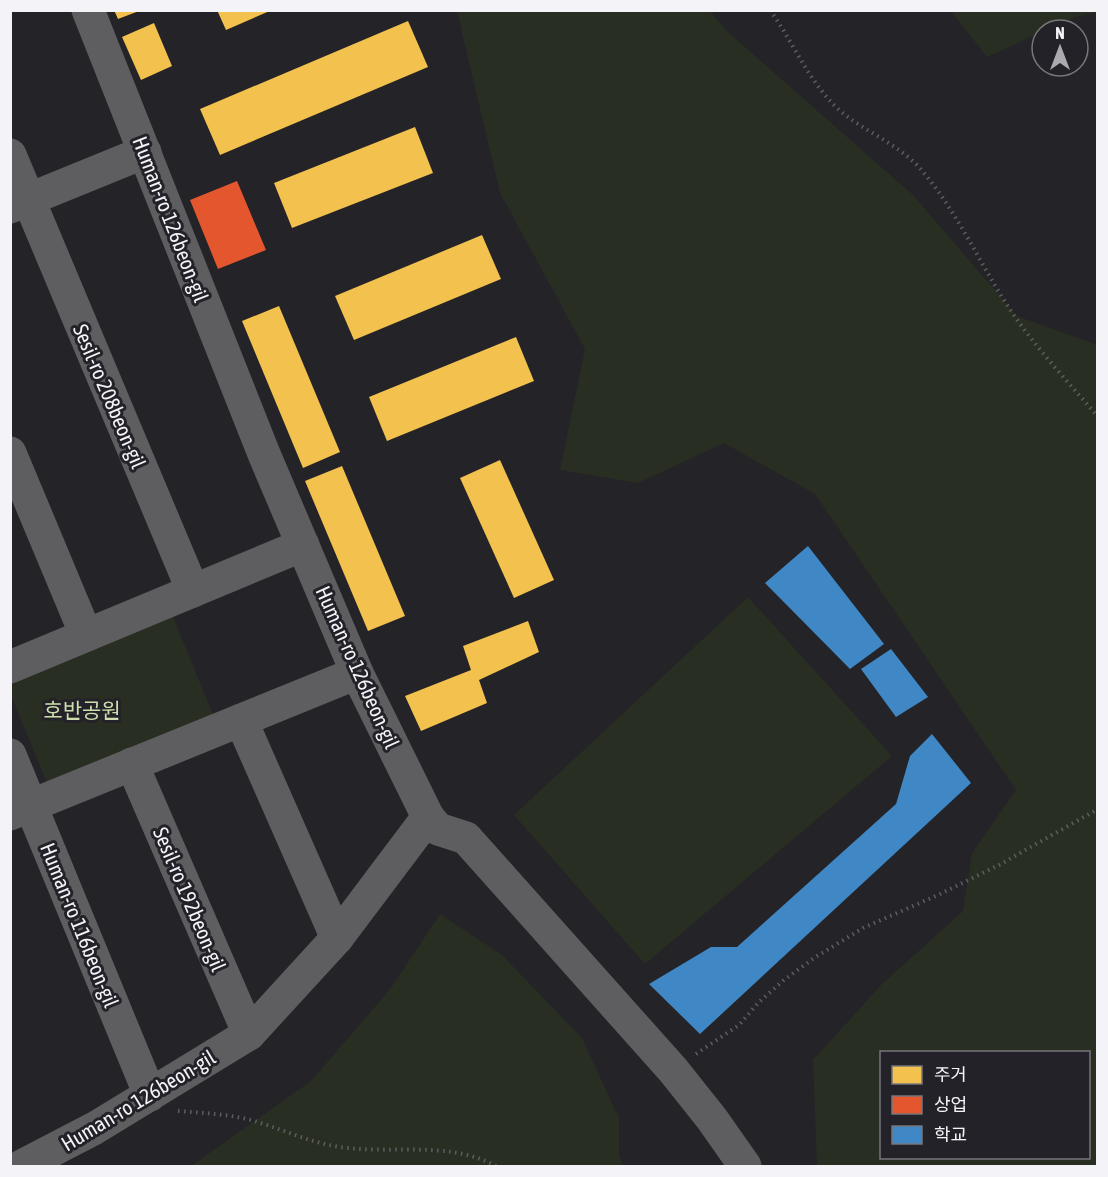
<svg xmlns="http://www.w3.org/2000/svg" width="1108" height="1177" font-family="'Asap Condensed','Noto Sans KR',sans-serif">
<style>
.green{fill:#292e22;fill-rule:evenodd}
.homes{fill:#f2c14e}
.shops{fill:#e4572e}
.schools{fill:#3f88c5}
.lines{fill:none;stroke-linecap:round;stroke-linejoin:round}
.path{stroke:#5e5e61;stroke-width:4;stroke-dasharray:1.5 4.5;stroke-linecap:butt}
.minor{stroke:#5e5e60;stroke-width:33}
.labels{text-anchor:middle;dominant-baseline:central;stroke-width:6;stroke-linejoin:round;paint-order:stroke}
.street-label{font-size:21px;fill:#f4f4f8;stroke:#232228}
.park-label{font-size:21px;fill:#cbdeab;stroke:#232228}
</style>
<rect width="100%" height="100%" fill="#242327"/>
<g class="green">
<path d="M 1097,10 L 1097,12 L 1075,17 L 1046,30 L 1042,30 L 1042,32 L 987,57 L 951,11 Z"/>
<path d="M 457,11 L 710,11 L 728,32 L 913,195 L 1017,316 L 1097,345 L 1097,343 L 1097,1166 L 817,1166 L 813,1060 L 882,984 L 963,911 L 972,853 L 1016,790 L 815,494 L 724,443 L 638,483 L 560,470 L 585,349 L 500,193 ZM 882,1052 L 1088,1052 L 1088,1158 L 882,1158 Z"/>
<path d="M 748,597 L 892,756 L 645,964 L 514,815 Z"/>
<path d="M 171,612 L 214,717 L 48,785 L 11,696 L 10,678 Z"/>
<path d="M 440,914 L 502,955 L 582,1038 L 619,1118 L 619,1154 L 623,1166 L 191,1166 L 311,1081 L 391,988 Z"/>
</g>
<g class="homes">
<path d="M 114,10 L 139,10 L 139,11 L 118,19 Z"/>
<path d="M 217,10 L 272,10 L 226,30 Z"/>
<path d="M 408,21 L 428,67 L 220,155 L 200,109 Z"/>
<path d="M 154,23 L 172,66 L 141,80 L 122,37 Z"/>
<path d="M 415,127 L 433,173 L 292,228 L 274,183 Z"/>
<path d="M 482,235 L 501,279 L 354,340 L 335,296 Z"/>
<path d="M 279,306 L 340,452 L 303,468 L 242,321 Z"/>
<path d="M 516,337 L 534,381 L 387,441 L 369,397 Z"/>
<path d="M 500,460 L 554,580 L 514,598 L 460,478 Z"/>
<path d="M 342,466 L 405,616 L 368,631 L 305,481 Z"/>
<path d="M 528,621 L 539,652 L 479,680 L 487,703 L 421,731 L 405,696 L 471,670 L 463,646 Z"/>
</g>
<path class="shops" d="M 237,181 L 266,250 L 218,269 L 190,200 Z"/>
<g class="schools">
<path d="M 808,546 L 884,644 L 850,669 L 765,583 Z"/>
<path d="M 891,649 L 928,697 L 896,717 L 861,669 Z"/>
<path d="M 932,734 L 971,783 L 700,1034 L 649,984 L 711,947 L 737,947 L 896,804 L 910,756 Z"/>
</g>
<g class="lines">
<g class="path">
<path d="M 770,10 C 793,42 808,80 837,108 C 863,132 901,144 924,173 C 959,215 981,266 1011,311 C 1036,348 1069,383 1098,417"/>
<path d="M 696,1054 L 739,1025 L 759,1002 L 784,980 L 814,958 L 863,928 L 938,895 L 999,865 L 1098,809"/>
<path d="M 178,1111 C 203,1113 227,1114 251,1120 C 279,1128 306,1141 334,1146 C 389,1156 446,1139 496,1166"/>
</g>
<g class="minor">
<path d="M 88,10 L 264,454 L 357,673 L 428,817 L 438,829 L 466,838 L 673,1070 L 712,1119 L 745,1166"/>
<path d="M 10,155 L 193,591"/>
<path d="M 10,207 L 145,152"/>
<path d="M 10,453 L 86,635"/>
<path d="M 10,667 L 303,545"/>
<path d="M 241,720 L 337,938"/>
<path d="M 10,755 L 150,1095"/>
<path d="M 132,764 L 249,1034"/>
<path d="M 10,814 L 357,673"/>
<path d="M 22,1166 L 95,1128 L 249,1034 L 337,938 L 428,817"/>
</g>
</g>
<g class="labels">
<g class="street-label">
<text transform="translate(171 219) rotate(69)">Human-ro 126beon-gil</text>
<text transform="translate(110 396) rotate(67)">Sesil-ro 208beon-gil</text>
<text transform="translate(358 667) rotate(66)">Human-ro 126beon-gil</text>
<text transform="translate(190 899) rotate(67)">Sesil-ro 192beon-gil</text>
<text transform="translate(80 925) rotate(68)">Human-ro 116beon-gil</text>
<text transform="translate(138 1100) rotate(-31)">Human-ro 126beon-gil</text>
</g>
<g class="park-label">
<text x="82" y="710">호반공원</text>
</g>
</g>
<rect width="1108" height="1177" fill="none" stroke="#f4f4f8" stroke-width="24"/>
<rect x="880" y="1051" width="210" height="108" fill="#232228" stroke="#77767b" stroke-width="1.5"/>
<rect x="892" y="1066" width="30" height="18" fill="#f2c14e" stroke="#77767b" stroke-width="1.5"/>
<text x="934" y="1081" font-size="18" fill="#f4f4f8">주거</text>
<rect x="892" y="1096" width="30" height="18" fill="#e4572e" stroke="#77767b" stroke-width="1.5"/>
<text x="934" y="1111" font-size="18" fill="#f4f4f8">상업</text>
<rect x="892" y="1126" width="30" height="18" fill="#3f88c5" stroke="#77767b" stroke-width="1.5"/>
<text x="934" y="1141" font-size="18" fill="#f4f4f8">학교</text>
<g transform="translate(1060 48)"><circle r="28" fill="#232228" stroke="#77767b" stroke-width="1.5"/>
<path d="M0-4.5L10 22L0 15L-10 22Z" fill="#ababaf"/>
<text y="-9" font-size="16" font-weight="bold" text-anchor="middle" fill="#f4f4f8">N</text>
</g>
</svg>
